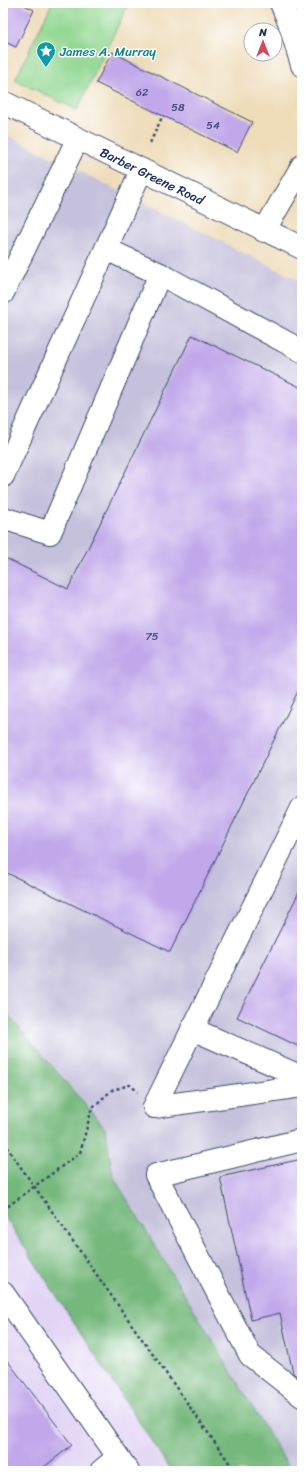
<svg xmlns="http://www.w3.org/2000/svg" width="305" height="1474" font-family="Sriracha,sans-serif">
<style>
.built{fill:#e1d4f4}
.industrial{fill:#c5c0db}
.green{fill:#92d791;stroke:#568378}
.forest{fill:#75b87b;stroke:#48746c}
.building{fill:#c1a8ea}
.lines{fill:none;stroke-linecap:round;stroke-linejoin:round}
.minor-casing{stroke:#3b496c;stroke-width:24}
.path{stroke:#3b496c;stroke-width:2.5;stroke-dasharray:3 3;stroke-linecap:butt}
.minor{stroke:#fff;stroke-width:22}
.labels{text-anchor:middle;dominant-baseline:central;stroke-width:3;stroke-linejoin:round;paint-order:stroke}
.number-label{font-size:11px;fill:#444d81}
.culture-label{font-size:13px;fill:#0d838f;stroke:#fff;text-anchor:start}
.street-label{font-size:13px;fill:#1b2f5e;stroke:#fff}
</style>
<rect width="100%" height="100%" fill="#fff"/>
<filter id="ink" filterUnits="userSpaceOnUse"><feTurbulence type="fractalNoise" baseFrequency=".025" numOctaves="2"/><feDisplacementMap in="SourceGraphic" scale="8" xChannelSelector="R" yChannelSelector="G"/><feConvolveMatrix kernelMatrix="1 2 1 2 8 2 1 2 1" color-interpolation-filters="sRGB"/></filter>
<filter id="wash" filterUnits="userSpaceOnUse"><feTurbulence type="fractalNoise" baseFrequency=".012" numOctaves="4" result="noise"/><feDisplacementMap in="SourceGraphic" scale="16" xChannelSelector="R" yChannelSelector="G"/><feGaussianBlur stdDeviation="0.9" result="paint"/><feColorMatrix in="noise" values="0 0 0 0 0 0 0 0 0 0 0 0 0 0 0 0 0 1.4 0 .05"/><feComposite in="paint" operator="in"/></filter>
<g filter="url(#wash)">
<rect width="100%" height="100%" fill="#eedcb9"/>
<path class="built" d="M 3,1214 L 10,1224 L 171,1471 L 3,1471 Z"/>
<path class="industrial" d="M 3,133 L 302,282 L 302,1471 L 291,1471 L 113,1176 L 104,1128 L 3,1009 Z"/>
<path class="green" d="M 52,3 L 129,3 L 77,110 L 15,80 Z"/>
<path class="forest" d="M 3,1009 L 105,1128 L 113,1176 L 291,1471 L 171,1471 L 3,1214 Z"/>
<g id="blocks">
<g class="building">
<path d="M 3,3 L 20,3 L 34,10 L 16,47 L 3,41 Z"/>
<path d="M 112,52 L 252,122 L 237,152 L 96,83 Z"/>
<path d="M 192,335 L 302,388 L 302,683 L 170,952 L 3,871 L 3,557 L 68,589 Z"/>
<path d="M 302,886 L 302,1048 L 237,1017 Z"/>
<path d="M 302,1159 L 302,1377 L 298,1377 L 293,1373 L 280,1313 L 251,1320 L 220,1177 Z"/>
<path d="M 3,1355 L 72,1445 L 39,1471 L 3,1471 Z"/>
</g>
</g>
</g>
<g filter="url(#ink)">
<use href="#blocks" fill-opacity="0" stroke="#3b496c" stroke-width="1"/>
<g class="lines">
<defs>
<g id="minor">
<path d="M 281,3 L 289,22 L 302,65"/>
<path d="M 3,102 L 302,248"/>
<path d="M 264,231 L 302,166"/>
<path d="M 106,249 L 160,274 L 302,351"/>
<path d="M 3,293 L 77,140"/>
<path d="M 3,476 L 141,171"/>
<path d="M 3,518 L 50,533 L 160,274"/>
<path d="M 302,808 L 154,1107 L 302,1086"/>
<path d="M 192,1029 L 302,1077"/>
<path d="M 302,1140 L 156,1175 L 250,1355 L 302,1396"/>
<path d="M 3,1293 L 128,1471"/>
<path d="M 101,1471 L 118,1457"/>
</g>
</defs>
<use href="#minor" class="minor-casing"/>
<g class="path">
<path d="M 150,143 L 163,115"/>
<path d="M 3,1142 L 235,1471"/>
<path d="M 3,1210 L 35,1186 L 80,1153 L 92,1108 L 112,1090 L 130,1085 L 138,1092"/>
</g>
<use href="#minor" class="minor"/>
</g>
</g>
<defs>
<symbol id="sight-pin" viewBox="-11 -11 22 30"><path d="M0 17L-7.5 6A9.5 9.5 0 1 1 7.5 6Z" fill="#0f9aa8" stroke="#fff"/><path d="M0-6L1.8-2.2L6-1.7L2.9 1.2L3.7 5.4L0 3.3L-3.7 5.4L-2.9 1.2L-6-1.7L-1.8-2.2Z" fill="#fff"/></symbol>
</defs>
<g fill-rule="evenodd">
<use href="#sight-pin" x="35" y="40" width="22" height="30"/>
</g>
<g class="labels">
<g class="number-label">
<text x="142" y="92">62</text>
<text x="178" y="107">58</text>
<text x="213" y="125">54</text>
<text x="152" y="636">75</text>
</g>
<g class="culture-label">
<text x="60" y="51">James A. Murray</text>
</g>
<g class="street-label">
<text transform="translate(152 176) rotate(26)">Barber Greene Road</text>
</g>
</g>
<rect width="305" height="1474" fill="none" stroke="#fff" stroke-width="16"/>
<g transform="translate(263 42)"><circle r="19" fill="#ffffff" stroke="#a4acbf"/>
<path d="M0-3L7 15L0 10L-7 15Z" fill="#d1495b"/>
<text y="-6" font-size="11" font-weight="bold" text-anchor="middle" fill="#1b2f5e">N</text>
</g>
</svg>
